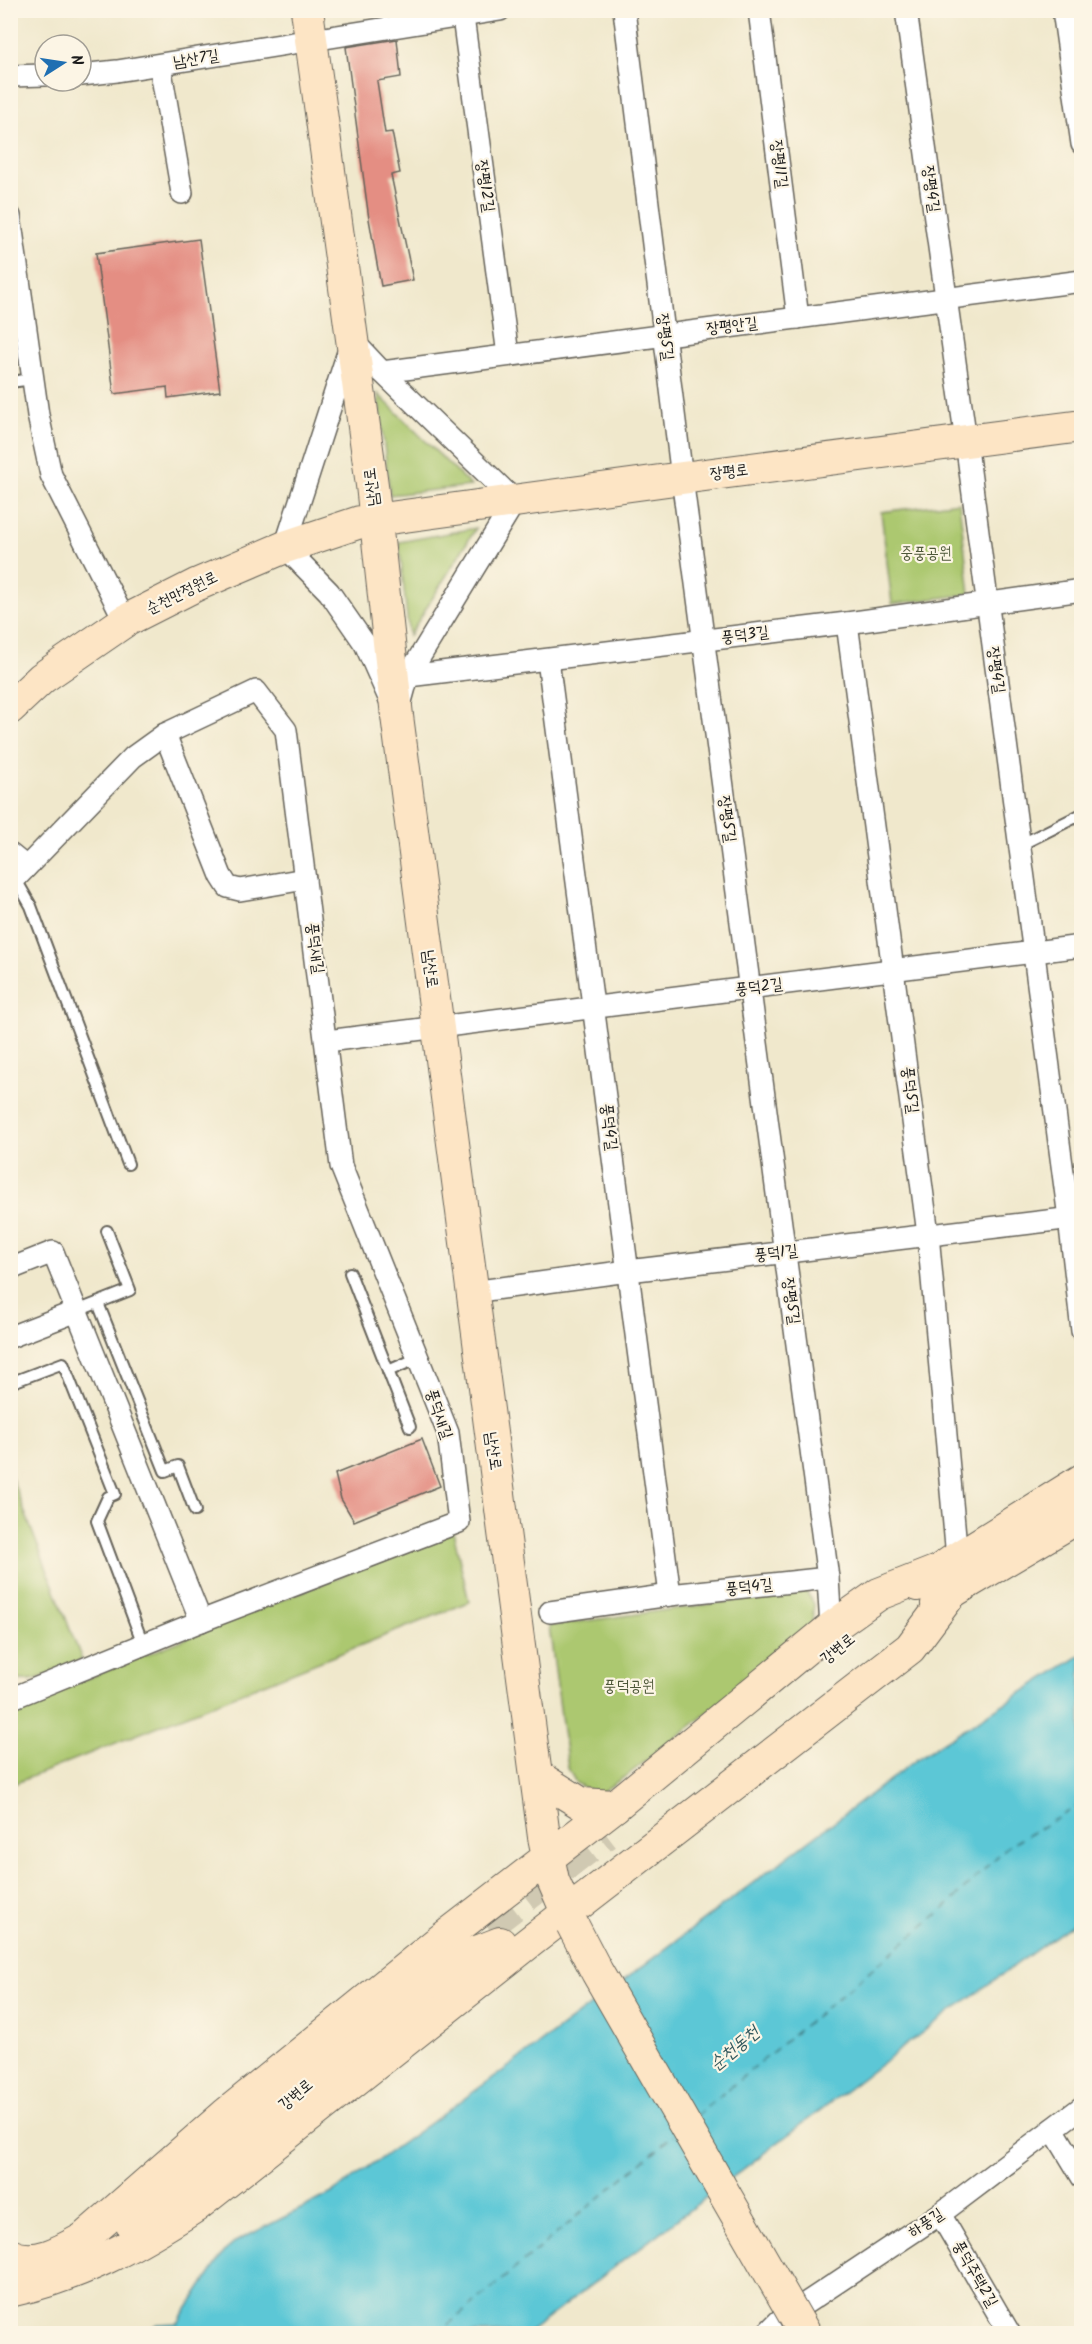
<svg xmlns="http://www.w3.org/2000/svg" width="1092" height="2344" font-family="Kalam,'Poor Story',sans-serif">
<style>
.green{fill:#acc86f;stroke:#647246;stroke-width:1.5}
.water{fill:#5cc7d6;stroke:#3c7279;stroke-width:1.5}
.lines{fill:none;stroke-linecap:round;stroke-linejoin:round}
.ferry{stroke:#32585d;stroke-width:1.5;stroke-dasharray:8 6;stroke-linecap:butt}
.building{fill:#e48e83}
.secondary-tunnel{stroke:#d0c9b2;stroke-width:32;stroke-dasharray:32 16;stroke-linecap:butt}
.lane-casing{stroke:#66635a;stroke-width:14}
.street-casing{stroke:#66635a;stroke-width:24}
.secondary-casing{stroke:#66635a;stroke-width:34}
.lane{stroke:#fff;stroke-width:10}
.street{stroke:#fff;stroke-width:21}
.secondary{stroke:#fde5c5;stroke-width:32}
.secondary-bridge-casing{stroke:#66635a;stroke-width:34;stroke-linecap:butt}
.secondary-bridge{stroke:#fde5c5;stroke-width:32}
.labels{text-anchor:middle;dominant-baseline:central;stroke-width:4.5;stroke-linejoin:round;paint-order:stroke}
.street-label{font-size:16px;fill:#1c1c1c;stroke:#fcf5e5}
.park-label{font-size:16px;fill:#4e5839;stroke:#fcf5e5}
.water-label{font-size:18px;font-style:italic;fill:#32585d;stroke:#fcf5e5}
</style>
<rect width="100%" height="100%" fill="#fcf5e5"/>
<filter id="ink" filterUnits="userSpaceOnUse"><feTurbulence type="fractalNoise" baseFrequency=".0167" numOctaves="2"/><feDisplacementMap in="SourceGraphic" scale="12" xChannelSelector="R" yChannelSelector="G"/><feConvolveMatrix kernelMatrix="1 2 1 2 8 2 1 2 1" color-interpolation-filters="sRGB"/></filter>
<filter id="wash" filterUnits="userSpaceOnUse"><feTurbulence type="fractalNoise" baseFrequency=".008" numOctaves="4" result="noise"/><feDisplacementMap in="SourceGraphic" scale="24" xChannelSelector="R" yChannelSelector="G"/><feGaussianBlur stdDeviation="1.35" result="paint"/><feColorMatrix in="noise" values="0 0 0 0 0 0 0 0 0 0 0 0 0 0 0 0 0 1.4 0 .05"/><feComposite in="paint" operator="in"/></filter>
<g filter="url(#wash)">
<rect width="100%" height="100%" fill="#f0e8cc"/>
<g class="green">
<path d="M 378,394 L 471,486 L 390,495 Z"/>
<path d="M 959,502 L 970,594 L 892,604 L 881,512 Z"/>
<path d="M 476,528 L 409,636 L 399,542 Z"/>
<path d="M 10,1474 L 82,1660 C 61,1668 33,1687 10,1678 Z"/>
<path d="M 453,1531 L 469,1602 L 11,1785 L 11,1709 Z"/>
<path d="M 806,1591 L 814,1604 L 811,1632 L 629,1774 L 597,1795 L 576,1783 L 568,1768 L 549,1626 Z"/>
</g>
<path class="water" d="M 1081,1655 L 1081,1918 L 944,2016 L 528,2333 L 140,2334 L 158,2324 L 178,2323 L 225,2251 L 237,2241 L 332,2193 L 518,2060 L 920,1757 Z"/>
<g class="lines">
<g class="ferry">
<path d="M 696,2116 L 946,1907 L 1007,1847 L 1082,1804"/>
<path d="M 437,2334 L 674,2135"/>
</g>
</g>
<g id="blocks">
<g class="building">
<path d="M 397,39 L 401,77 L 377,81 L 385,133 L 392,132 L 400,173 L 391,175 L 413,280 L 381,286 L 369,219 L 346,47 Z"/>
<path d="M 199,239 L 220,391 L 168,398 L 167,387 L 114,394 L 96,253 Z"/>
<path d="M 422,1439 L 440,1486 L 354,1521 L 341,1499 L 335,1474 Z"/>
</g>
</g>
</g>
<g filter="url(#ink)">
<use href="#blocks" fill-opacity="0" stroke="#66635a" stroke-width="1.5"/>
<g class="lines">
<path class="secondary-tunnel" d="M 487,1926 L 606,1834"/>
<defs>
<g id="lane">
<path d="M 10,382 L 33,379"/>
<path d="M 1020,845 L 1082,814"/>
<path d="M 15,878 L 31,906 L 128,1164"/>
<path d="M 350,1273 L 410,1427"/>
<path d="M 98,1303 L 165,1471 L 178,1466 L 195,1511"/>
<path d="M 77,1311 L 130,1290 L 107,1231"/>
<path d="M 388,1371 L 418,1358"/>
<path d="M 10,1383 L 63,1363 L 115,1494 L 108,1497 L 97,1521 L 143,1644"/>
</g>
<g id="street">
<path d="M 624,10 L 682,478 L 828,1578 L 831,1628"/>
<path d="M 759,10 L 798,318"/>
<path d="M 906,10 L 966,441 L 1069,1218 L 1082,1331"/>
<path d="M 1063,10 L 1082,144"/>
<path d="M 463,17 L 508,355"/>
<path d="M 160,65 L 182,193"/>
<path d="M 81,75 L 117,71 L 500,10"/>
<path d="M 10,76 L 45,75"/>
<path d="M 10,216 L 38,415 L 51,475 L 125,621"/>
<path d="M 352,340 L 382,372 L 515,501 L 408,676 L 397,716 L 365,644 L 329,592 L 285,547 Z"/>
<path d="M 382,372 L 1082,281"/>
<path d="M 847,623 L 928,1234 L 957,1558"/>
<path d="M 548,660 L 670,1595"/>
<path d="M 408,676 L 847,623 L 1082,590"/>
<path d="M 165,734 L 221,876 L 228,887 L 240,890 L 305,879"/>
<path d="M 10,854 L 26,867"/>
<path d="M 10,884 L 133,757 L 165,734 L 256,691 L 286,730 L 341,1166 L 448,1433 L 459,1522 L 201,1621 L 10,1699"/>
<path d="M 327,1041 L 1082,946"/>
<path d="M 10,1269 L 53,1252 L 201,1621"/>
<path d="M 472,1292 L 628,1271 L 1081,1217"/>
<path d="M 10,1337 L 77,1311"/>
<path d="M 550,1612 L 670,1595 L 828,1578"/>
<path d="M 1053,2129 L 1082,2177"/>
<path d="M 940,2214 L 1010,2334"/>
<path d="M 766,2334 L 779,2321 L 940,2214 L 1082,2107"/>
</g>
<g id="secondary">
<path d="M 307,10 L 372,485 L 397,716 L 544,1837 L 553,1880 L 572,1924"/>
<path d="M 10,708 L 42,678 L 125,621 L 196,585 L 285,547 L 360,522 L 682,478 L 1082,426"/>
<path d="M 918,1585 L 957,1558 L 1082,1480"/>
<path d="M 937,1604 L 952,1592 L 1082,1515"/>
<path d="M 537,1776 L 582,1804 L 615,1806"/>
<path d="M 132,2225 L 268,2119 L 384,2021 L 469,1955 L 500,1943"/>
<path d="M 10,2255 C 35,2267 62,2251 83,2239 L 225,2115 L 437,1943 L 615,1806 L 831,1628 L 879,1594 L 935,1572"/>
<path d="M 10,2291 C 82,2275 136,2245 196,2206 L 531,1941 L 910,1648 L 952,1592"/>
</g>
</defs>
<use href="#lane" class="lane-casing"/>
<use href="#street" class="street-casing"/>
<use href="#secondary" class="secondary-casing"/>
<use href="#lane" class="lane"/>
<use href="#street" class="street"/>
<use href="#secondary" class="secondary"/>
<defs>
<path id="secondary-bridge" d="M 572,1924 L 597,1972 L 805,2334"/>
</defs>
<use href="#secondary-bridge" class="secondary-bridge-casing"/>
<use href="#secondary-bridge" class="secondary-bridge"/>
</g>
</g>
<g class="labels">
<g class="street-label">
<text transform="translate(196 59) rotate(-9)">남산7길</text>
<text transform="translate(779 164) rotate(83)">장평11길</text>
<text transform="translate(485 186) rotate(82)">장평12길</text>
<text transform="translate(931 189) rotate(82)">장평4길</text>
<text transform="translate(732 326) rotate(-7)">장평안길</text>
<text transform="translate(665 337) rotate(83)">장평5길</text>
<text transform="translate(729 472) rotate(-7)">장평로</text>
<text transform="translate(372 487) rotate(-97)">남산로</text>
<text transform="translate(182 593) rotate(-26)">순천만정원로</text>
<text transform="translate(745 635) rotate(-7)">풍덕3길</text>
<text transform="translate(996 670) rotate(82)">장평4길</text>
<text transform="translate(727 819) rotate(82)">장평5길</text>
<text transform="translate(315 948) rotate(82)">풍덕새길</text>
<text transform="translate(430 969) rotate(83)">남산로</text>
<text transform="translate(759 987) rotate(-7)">풍덕2길</text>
<text transform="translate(910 1090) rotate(83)">풍덕5길</text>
<text transform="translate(609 1127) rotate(83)">풍덕4길</text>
<text transform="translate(776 1253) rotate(-7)">풍덕1길</text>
<text transform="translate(791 1301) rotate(82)">장평5길</text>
<text transform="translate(439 1414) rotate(71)">풍덕새길</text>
<text transform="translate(493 1451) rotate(82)">남산로</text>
<text transform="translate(749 1587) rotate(-6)">풍덕4길</text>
<text transform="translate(838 1649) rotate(-39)">강변로</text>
<text transform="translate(296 2095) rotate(-40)">강변로</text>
<text transform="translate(926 2223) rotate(-34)">하풍길</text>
<text transform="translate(975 2274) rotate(60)">풍덕주택2길</text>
</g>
<g class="park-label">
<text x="926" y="553">중풍공원</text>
<text x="629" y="1686">풍덕공원</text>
</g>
<g class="water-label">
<text transform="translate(735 2049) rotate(-40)">순천동천</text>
</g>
</g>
<rect width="1092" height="2344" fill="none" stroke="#fcf5e5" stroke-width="36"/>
<g transform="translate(63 63) rotate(78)"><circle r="28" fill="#fcf5e5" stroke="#a29e95" stroke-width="1.5"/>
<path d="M0-4.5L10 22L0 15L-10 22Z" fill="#1f6fb2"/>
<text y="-9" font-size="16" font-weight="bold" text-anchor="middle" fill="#1c1c1c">N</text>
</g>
</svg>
